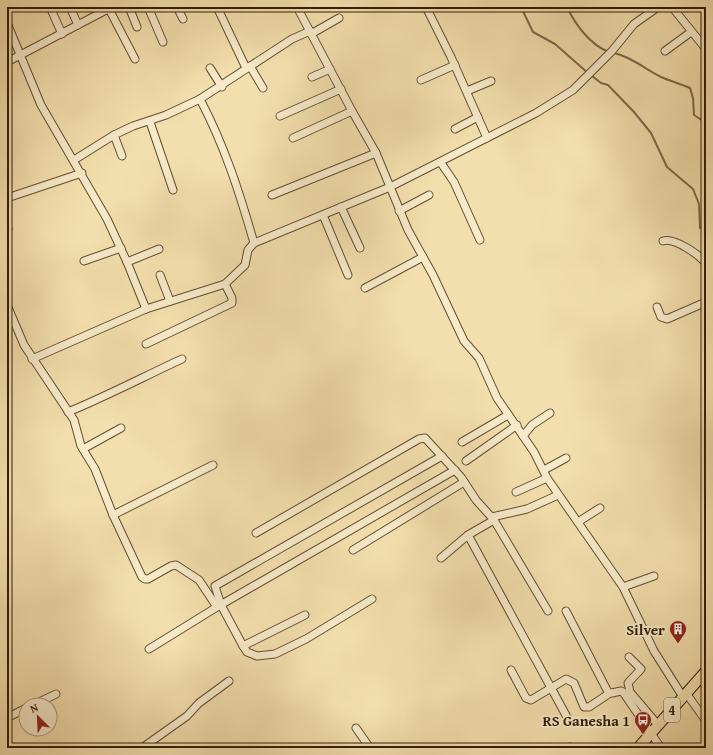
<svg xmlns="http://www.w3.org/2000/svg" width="713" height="755" font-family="'Gentium Book Plus',serif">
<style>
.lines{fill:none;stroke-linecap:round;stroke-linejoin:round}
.stream{stroke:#7d6a48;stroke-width:2}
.minor-casing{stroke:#614e30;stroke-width:9}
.highway-casing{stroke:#301e06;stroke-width:12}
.minor{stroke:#f7eaca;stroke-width:7}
.highway{stroke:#f3dfad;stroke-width:10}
.labels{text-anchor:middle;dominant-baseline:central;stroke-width:4;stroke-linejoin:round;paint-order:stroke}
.shield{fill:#f7eaca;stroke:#6c5b41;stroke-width:1}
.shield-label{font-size:14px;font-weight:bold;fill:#301e06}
.poi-label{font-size:15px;font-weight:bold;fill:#301e06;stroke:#f7eaca;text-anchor:end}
</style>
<rect width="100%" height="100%" fill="#f3dfad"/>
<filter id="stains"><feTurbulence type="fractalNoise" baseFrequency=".005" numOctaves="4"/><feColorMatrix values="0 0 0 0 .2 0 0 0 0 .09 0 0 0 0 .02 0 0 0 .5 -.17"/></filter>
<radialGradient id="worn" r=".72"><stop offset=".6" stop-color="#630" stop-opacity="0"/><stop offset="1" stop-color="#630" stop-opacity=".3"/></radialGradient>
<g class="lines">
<g class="stream">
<path d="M 521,7 L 533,32 L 555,44 L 588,73"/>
<path d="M 567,7 C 575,24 590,45 609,52"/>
<path d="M 613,53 C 628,55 647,70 661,77 C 670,81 681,84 690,88 L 693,98 L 694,115 L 706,123"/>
<path d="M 591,75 L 601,83 L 608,85 L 634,112 L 651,133 L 667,167 L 693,189 L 699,204 L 700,228 L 706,231"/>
</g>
<defs>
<g id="minor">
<path d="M 50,7 L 62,34"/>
<path d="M 70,7 L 78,25"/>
<path d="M 129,7 L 137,27"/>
<path d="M 148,7 L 163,42"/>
<path d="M 177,7 L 183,19"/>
<path d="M 217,7 L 246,68"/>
<path d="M 297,7 L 352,111 L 376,153 L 408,230 L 433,275 L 464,341 L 479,358 L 497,398 L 534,452 L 547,478 L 623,587 L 654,651 L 683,697"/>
<path d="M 426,7 L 451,57 L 487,138"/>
<path d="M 672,7 L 706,49"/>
<path d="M 109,9 L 135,59"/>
<path d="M 7,23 L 41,105 L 107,219 L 127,262 L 146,309"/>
<path d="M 311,34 L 339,18"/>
<path d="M 665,51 L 691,32"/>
<path d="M 7,62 L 112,7"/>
<path d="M 250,66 L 263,88"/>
<path d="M 210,68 L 222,87"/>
<path d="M 312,77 L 330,69"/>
<path d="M 421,80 L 455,65"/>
<path d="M 467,91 L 491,81"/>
<path d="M 200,99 C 225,147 239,191 254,243"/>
<path d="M 280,116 L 341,89"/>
<path d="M 150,122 L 173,190"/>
<path d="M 455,129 L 478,117"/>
<path d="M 114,135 L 122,156"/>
<path d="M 293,138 L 352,111"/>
<path d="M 74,160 L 114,135 L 133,126 L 166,115 L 200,99 L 292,39 L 310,31"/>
<path d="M 441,163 L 454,182 L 480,240"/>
<path d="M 272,195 L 376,153"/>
<path d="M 7,198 L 82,173"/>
<path d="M 341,207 L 360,248"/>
<path d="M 399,211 L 429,195"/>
<path d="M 323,215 L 348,275"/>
<path d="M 7,226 L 8,229"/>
<path d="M 663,241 C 674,237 700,255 706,264"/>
<path d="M 84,261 L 121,248"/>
<path d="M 127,262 L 159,249"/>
<path d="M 160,275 L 170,301"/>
<path d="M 365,288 L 423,257"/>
<path d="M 7,305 L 24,345 L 74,420 L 81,446 L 95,469 L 113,515 L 142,577 L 145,579 L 148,579 L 171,566 L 176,565 L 199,580 L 217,607"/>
<path d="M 657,307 L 661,317 L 667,319 L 706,302"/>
<path d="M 146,344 L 232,303 L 232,298 L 225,284"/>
<path d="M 32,359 L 146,309 L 225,284 L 245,265 L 248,250 L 254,243 L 390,187 L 536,113 L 573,90 L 612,51 L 634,24 L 658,7"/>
<path d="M 68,412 C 107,396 143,377 182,359"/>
<path d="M 523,436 L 532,425 L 550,413"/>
<path d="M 462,442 L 508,415"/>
<path d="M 83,449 L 121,428"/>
<path d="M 466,461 L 517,425"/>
<path d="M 544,470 L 566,458"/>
<path d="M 516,492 L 547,478"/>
<path d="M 113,515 L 213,465"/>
<path d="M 492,517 L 527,509 L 558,495"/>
<path d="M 494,520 L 548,611"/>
<path d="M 578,522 L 600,508"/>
<path d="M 256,533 L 419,439 L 425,438 L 461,477 L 476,500 L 494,520 L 468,535 L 441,558"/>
<path d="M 468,535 L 568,719"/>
<path d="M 353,550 L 464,482"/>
<path d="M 623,587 L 654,576"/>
<path d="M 566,611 L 608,692 L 612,693 L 621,691 L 623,692 L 661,748"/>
<path d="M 305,615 L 243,646 L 221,605 L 215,586 L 442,456"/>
<path d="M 243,646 L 247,652 L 257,656 L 275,654 L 306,639 L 372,599"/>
<path d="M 149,649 L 217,607 L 455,470"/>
<path d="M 629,657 L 641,669 L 628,683 L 630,692 L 658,725"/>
<path d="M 511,670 L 526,698 L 531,700 L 566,679 L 574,683 L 584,707 L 589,707 L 610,693"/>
<path d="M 686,693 L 706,721"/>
<path d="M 33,705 L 56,694"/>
<path d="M 7,718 L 26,708"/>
<path d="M 356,728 L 370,748"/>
<path d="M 570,747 L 570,748"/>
<path d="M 142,748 L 187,716 L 199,703 L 229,681"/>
</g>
<path id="highway" d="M 638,748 L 706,671"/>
</defs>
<use href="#minor" class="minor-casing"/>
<use href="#highway" class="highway-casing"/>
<use href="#minor" class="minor"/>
<use href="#highway" class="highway"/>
</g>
<defs>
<symbol id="building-pin" viewBox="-11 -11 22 30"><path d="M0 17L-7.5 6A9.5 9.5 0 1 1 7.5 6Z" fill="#8f2418" stroke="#f7eaca"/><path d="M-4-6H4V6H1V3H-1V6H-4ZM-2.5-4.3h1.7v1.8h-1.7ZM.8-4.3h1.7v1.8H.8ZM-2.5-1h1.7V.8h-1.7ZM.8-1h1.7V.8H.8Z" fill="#fff"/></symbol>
<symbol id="bus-pin" viewBox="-11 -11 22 30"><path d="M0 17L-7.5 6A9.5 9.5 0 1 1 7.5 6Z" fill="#8f2418" stroke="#f7eaca"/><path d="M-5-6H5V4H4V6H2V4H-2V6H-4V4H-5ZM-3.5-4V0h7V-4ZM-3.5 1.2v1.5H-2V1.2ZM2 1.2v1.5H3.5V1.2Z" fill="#fff"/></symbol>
</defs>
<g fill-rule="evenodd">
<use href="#building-pin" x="668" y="619" width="20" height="27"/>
<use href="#bus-pin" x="633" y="710" width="20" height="27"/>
</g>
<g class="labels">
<rect class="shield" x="664" y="698" width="16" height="24" rx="3"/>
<g class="shield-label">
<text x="672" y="710">4</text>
</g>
<g class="poi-label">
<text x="665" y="629">Silver</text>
<text x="630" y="720">RS Ganesha 1</text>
</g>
</g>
<rect width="713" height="755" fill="none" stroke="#f3dfad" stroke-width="24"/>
<rect x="8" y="8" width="697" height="739" fill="none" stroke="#301e06" stroke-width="2"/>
<rect x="12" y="12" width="689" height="731" fill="none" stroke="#301e06"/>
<g transform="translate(38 717) rotate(336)"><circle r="19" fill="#f7eaca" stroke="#a7987c"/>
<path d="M0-3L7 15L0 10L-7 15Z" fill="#8f2418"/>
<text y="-6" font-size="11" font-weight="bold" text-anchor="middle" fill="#301e06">N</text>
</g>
<rect width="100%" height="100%" filter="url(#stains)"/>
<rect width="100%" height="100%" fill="url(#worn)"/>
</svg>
